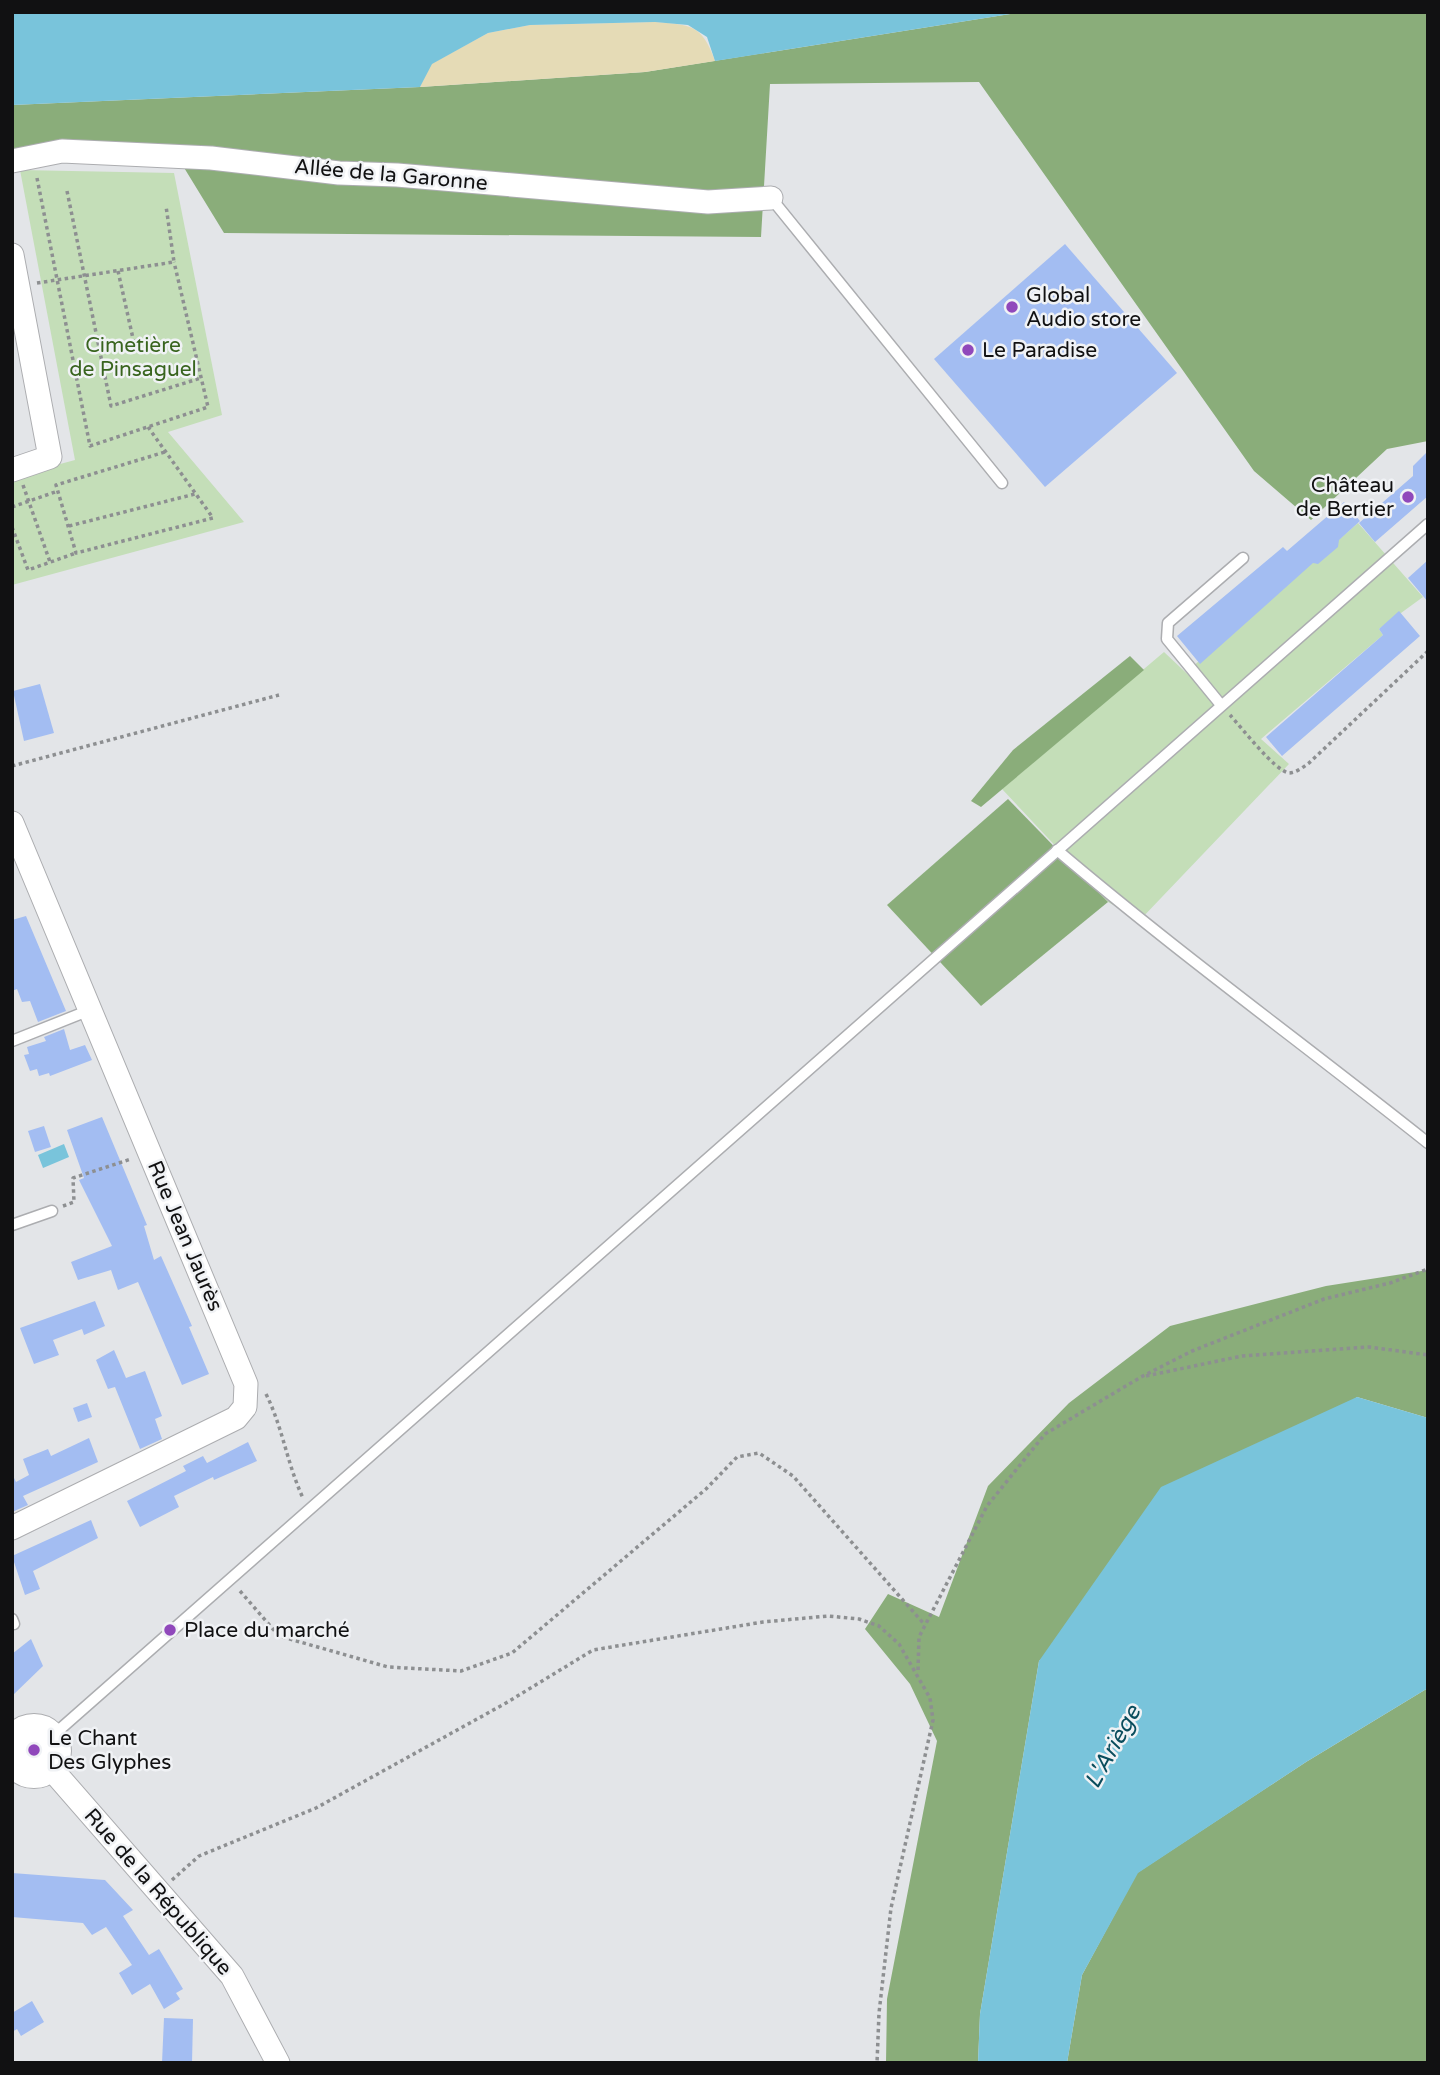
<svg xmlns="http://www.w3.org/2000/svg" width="1440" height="2075" font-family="'Varela Round',sans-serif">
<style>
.green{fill:#c4deb8}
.forest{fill:#8aad7a}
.sand{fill:#e5dbb6}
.water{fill:#79c4db}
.building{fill:#a3bdf2}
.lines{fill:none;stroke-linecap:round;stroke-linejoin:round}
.service-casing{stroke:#acadb0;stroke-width:13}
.minor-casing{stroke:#acadb0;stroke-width:25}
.secondary-casing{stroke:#acadb0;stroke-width:34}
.path{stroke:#8d8f91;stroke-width:3.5;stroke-dasharray:3.5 3.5;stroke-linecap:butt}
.service{stroke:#fff;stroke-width:10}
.minor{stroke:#fff;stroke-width:23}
.secondary{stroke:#fff;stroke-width:32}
.poi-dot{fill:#9048bb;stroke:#f0f2f5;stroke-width:2.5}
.labels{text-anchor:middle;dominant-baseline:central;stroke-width:5;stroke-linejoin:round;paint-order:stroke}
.street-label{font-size:21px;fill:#111112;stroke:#f0f2f5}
.poi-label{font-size:21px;fill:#111112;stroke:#f0f2f5;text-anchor:start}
.park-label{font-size:21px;fill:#38641e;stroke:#f0f2f5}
.water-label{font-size:23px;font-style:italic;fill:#0a4d5d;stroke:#f0f2f5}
</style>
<rect width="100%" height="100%" fill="#e3e5e8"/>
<g class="green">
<path d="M 20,170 L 174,173 L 222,415 L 168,432 L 244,522 L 12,585 L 12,477 L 75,460 Z"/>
<path d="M 1358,523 L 1423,597 L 1379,629 L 1383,635 L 1261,739 L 1289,764 L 1140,920 L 1108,902 L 1002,789 L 1164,652 L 1216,701 L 1191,668 Z"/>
</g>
<g class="forest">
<path d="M 1022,12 L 1428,12 L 1428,441 L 1387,449 L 1311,520 L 1254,471 L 979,82 L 770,84 L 761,237 L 224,233 L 183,166 L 12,159 L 12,105 L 420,87 L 645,72 Z"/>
<path d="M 1130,656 L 1144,670 L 981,807 L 971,801 L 1013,750 Z"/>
<path d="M 1008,799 L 1108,902 L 981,1006 L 887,905 Z"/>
<path d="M 1428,1270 L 1428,1418 L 1357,1397 L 1039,1661 L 980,2014 L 978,2063 L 886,2063 L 887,1999 L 937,1741 L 910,1684 L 865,1629 L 888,1594 L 939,1617 L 988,1486 L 1069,1403 L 1170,1326 L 1326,1286 Z"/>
<path d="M 1428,1688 L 1428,2063 L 1067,2063 L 1082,1975 L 1137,1873 L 1306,1762 Z"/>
</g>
<path class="sand" d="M 655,22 C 691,25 702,24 715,61 L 645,72 L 420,87 L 431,64 L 488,33 L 530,25 Z"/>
<g class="water">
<path d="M 12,12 L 1022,12 L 715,61 L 707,37 L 688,25 L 655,22 L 530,25 L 488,33 L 432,64 L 420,87 L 12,105 Z"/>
<path d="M 64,1144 L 69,1157 L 43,1168 L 38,1155 Z"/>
<path d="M 1357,1397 L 1428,1418 L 1428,1688 L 1306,1762 L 1138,1873 L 1082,1975 L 1067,2063 L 978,2063 L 980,2014 L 1039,1661 L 1161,1487 Z"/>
</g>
<g class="building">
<path d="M 1065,244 L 1177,373 L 1045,487 L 934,359 Z"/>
<path d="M 1428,451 L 1428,496 L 1375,542 L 1359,523 L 1413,476 L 1413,466 Z"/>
<path d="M 1344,502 L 1360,521 L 1339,540 L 1338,547 L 1318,564 L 1313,563 L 1200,664 L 1177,636 L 1283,547 L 1287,551 Z"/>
<path d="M 1428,560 L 1428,602 L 1408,578 Z"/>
<path d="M 1399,611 L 1420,636 L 1282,756 L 1266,737 L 1383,635 L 1379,629 Z"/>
<path d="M 40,684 L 54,733 L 24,741 L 13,691 Z"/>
<path d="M 26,916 L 66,1011 L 38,1022 L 30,1001 L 22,1002 L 17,989 L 12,991 L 12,920 Z"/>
<path d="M 64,1029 L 70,1050 L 85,1045 L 92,1060 L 50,1076 L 49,1073 L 39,1076 L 37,1069 L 30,1071 L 24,1055 L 29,1054 L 27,1047 L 46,1041 L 44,1037 Z"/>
<path d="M 102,1117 L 147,1225 L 144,1226 L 154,1260 L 161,1256 L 192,1326 L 189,1327 L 209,1374 L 182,1385 L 138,1282 L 118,1290 L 111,1270 L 78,1280 L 71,1262 L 112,1246 L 79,1180 L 84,1178 L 67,1130 Z"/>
<path d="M 44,1126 L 51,1147 L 35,1152 L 28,1131 Z"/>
<path d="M 95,1301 L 105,1326 L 84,1335 L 82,1329 L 53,1340 L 59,1355 L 34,1364 L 20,1328 Z"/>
<path d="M 114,1350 L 126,1378 L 145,1371 L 162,1416 L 155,1419 L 162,1439 L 140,1449 L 115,1387 L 108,1389 L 96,1360 Z"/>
<path d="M 87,1403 L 92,1417 L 78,1422 L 73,1408 Z"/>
<path d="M 89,1438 L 98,1462 L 23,1496 L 28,1505 L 12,1512 L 12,1474 L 16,1482 L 29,1475 L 23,1459 L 48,1449 L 51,1456 Z"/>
<path d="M 248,1442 L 257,1461 L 214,1480 L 213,1477 L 174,1496 L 179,1507 L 140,1527 L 127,1501 L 186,1471 L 183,1466 L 203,1456 L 207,1463 Z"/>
<path d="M 91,1520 L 98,1538 L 33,1571 L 40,1589 L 25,1595 L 12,1556 Z"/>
<path d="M 31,1639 L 43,1666 L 12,1696 L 12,1654 Z"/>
<path d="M 12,1873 L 105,1880 L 133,1910 L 123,1916 L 149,1955 L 159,1949 L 183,1989 L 176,1993 L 180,1999 L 164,2009 L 150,1984 L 132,1995 L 119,1973 L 132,1965 L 106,1927 L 92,1935 L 83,1923 L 12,1917 Z"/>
<path d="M 32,2001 L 44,2022 L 21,2036 L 17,2029 L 12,2032 L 12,2013 Z"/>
<path d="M 164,2018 L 193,2019 L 192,2063 L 162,2063 Z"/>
</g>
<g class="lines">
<defs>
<g id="service">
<path d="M 771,198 L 1002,483"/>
<path d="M 1221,705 L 1167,639 L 1168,623 L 1243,558"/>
<path d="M 1057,850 C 1177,952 1305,1045 1428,1143"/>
<path d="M 12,1041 L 90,1010"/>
<path d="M 12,1225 L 52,1211"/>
<path d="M 12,1619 L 14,1624"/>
<path d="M 50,1738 L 1428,524"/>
</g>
<g id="minor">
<path d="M 12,161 L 62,151 L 211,158 L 339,173 L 397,175 L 708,202 L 771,198"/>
<path d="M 12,255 L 50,457 L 12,470"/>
<path d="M 12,823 L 246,1384 L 245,1407 L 236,1418 L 12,1528"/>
<path d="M 48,1765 L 232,1976 L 278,2063"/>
</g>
<circle id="secondary" cx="34" cy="1751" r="21"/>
</defs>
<use href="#service" class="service-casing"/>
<use href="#minor" class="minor-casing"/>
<use href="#secondary" class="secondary-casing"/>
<g class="path">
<path d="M 37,178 L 90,446 L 208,407 L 174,262"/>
<path d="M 67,191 L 111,406 L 201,378"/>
<path d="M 118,271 L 134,343"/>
<path d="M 37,283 L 174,262 L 166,206"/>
<path d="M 148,427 L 213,518 L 76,553 L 56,485 L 165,452"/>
<path d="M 23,485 L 50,562"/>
<path d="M 12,507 L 58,491"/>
<path d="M 69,526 L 195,494"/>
<path d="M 12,527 L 28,570 L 76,553"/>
<path d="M 1230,715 C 1241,727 1275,771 1289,773 C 1296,773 1303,767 1309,763 L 1428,651"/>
<path d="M 12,766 L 279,695"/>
<path d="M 63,1206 L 74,1202 L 73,1178 L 131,1159"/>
<path d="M 1146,1376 L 1242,1356 L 1369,1347 L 1428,1355"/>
<path d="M 266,1394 C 283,1428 287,1464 303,1498"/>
<path d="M 240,1591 L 279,1636 L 388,1667 L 461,1671 L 512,1653 L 706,1489 L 737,1457 L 759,1453 L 793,1476 L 925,1625"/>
<path d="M 918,1670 L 919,1637 L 987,1506 L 1045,1434 L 1141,1377 L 1192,1351 L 1324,1299 L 1390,1283 L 1428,1269"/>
<path d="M 172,1880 L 199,1856 L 316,1808 L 506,1703 L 593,1650 L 763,1622 L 828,1616 L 859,1619 L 879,1626 L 899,1644 L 930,1698 L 933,1720 L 891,1908 L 879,2013 L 877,2063"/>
</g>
<use href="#service" class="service"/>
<use href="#minor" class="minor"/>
<use href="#secondary" class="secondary"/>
</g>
<g class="poi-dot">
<circle cx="1012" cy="307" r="7"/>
<circle cx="968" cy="350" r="7"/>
<circle cx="1408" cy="497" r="7"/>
<circle cx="170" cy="1630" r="7"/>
<circle cx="34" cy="1750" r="7"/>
</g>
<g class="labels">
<g class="street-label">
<text transform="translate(391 175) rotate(5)">Allée de la Garonne</text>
<text transform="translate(185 1236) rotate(67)">Rue Jean Jaurès</text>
<text transform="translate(158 1892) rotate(49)">Rue de la République</text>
</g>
<g class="poi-label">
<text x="1026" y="295">Global<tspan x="1026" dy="24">Audio store</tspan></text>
<text x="982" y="350">Le Paradise</text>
<text x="1394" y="485" text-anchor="end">Château<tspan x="1394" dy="24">de Bertier</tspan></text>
<text x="184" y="1630">Place du marché</text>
<text x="48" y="1738">Le Chant<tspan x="48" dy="24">Des Glyphes</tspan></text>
</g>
<g class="park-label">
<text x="133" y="345">Cimetière<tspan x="133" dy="24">de Pinsaguel</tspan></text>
</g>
<g class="water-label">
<text transform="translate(1113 1747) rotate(-61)">L'Ariège</text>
</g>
</g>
<rect width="1440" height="2075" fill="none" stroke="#111112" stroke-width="28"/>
</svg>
